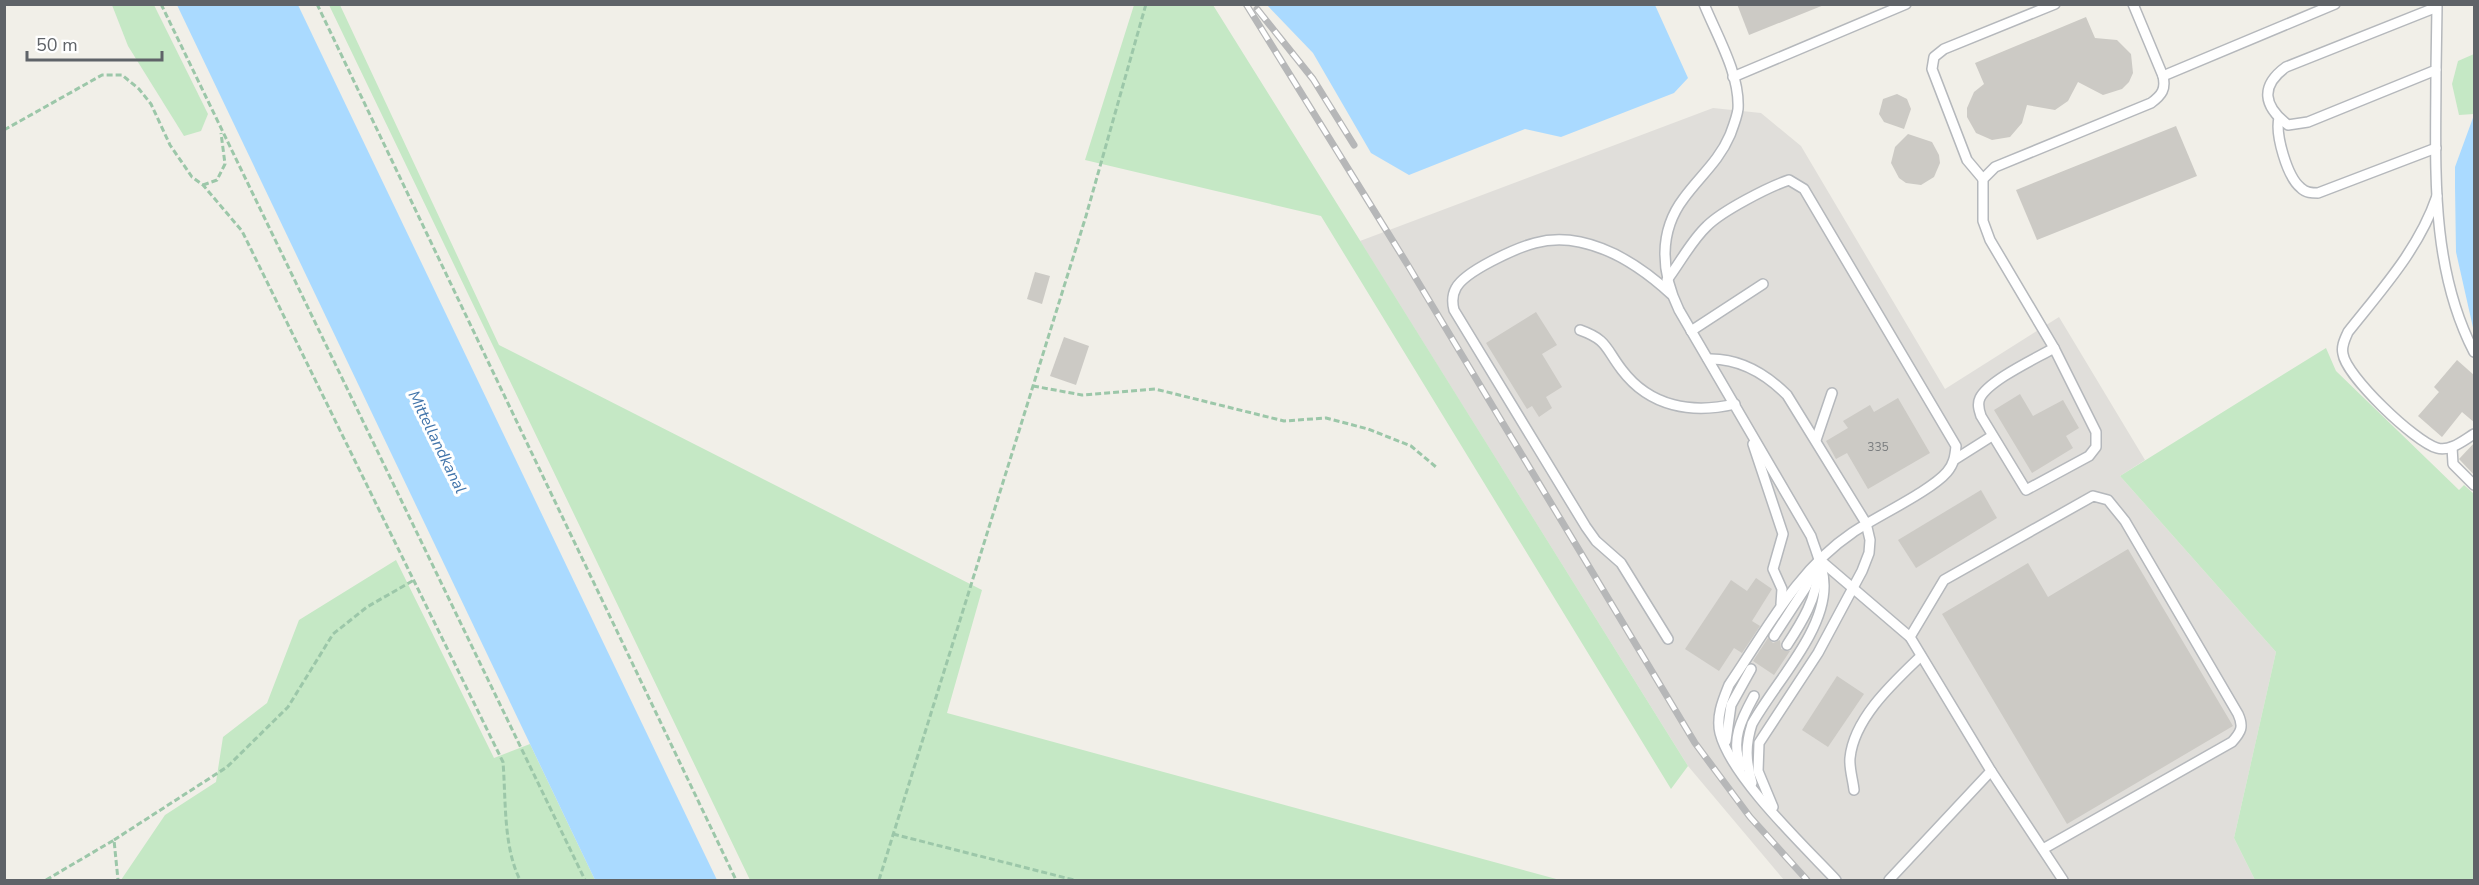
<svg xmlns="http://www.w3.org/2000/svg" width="2479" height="885" font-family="'Nunito Sans',sans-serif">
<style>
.industrial{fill:#e0deda}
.green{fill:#c5e8c5}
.water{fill:#aadaff}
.building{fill:#cccac5}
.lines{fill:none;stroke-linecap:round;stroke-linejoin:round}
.lane-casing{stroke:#b5b8bc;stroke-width:12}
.path{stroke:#9cc7a9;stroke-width:3;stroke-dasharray:6 3;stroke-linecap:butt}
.lane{stroke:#fff;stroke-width:9}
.rail-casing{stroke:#b6b7b8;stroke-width:7}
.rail{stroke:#fff;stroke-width:4.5;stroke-dasharray:14;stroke-linecap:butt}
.labels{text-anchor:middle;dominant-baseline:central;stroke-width:6;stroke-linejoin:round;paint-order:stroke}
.number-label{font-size:12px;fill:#7a7d7f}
.water-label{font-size:16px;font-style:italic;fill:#4174aa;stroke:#fff}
</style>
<rect width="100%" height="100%" fill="#f1efe8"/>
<path class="industrial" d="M 1713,108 L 1761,113 L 1801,146 L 1945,389 L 2059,317 L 2145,460 L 2120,476 L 2276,652 L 2234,838 L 2255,880 L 1784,880 L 1688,766 L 1360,241 Z"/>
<g class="green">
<path d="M 112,5 L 154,5 L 208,114 L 201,131 L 184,136 L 128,46 Z"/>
<path d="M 329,5 L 340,5 L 499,345 L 982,590 L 947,713 L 1560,880 L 750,880 Z"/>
<path d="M 1134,5 L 1213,5 L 1688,766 L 1671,789 L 1321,216 L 1085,160 Z"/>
<path d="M 2474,54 L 2474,114 L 2459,115 L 2452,84 L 2458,61 Z"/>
<path d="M 2326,348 L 2336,371 L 2459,490 L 2464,485 L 2474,494 L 2474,880 L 2255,880 L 2234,838 L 2276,652 L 2120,476 Z"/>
<path d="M 396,560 L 494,758 L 530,744 L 595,880 L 121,880 L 165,815 L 216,782 L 223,737 L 267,703 L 299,620 Z"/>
</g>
<g class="water">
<path d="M 177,5 L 298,5 L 717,880 L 595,880 Z"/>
<path d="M 1267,5 L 1655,5 L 1688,78 L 1674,93 L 1561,137 L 1525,129 L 1409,175 L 1371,153 L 1313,53 Z"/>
<path d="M 2474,115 L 2474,114 L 2474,332 L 2456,252 L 2455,187 L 2455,167 Z"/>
</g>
<g class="building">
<path d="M 1737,4 L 1823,4 L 1824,5 L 1749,35 Z"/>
<path d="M 2086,17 L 2095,38 L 2117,40 L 2131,54 L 2133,73 L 2129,82 L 2122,89 L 2103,95 L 2078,82 L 2068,101 L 2055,110 L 2027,105 L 2022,123 L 2010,137 L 1992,140 L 1976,133 L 1967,117 L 1967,108 L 1974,92 L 1984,84 L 1975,63 Z"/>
<path d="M 1897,94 L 1907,99 L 1911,109 L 1904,129 L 1884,122 L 1879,114 L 1883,99 Z"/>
<path d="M 2176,126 L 2197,176 L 2037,240 L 2016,190 Z"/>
<path d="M 1908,134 L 1932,142 L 1939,155 L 1940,163 L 1934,177 L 1921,185 L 1906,183 L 1899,178 L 1891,163 L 1895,147 Z"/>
<path d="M 1035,272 L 1050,276 L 1042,304 L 1027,299 Z"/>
<path d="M 1536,312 L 1557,345 L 1542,354 L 1562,387 L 1546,397 L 1552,408 L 1539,417 L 1532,406 L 1527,409 L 1486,343 Z"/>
<path d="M 1064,337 L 1089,346 L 1076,385 L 1050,376 Z"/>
<path d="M 2457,360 L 2475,376 L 2475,423 L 2462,412 L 2442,437 L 2418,416 L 2439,392 L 2434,387 Z"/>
<path d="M 2020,394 L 2033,416 L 2063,400 L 2079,428 L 2066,436 L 2073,448 L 2032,473 L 1994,410 Z"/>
<path d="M 1898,398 L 1930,453 L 1868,489 L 1847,453 L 1836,459 L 1826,441 L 1848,428 L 1843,421 L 1870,405 L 1874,412 Z"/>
<path d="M 2475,442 L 2475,476 L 2459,459 Z"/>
<path d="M 1981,490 L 1997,518 L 1916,568 L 1898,540 Z"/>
<path d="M 2128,549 L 2233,726 L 2067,824 L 1942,614 L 2028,563 L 2048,597 Z"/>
<path d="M 1756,578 L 1772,589 L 1752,621 L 1760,626 L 1742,653 L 1734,648 L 1719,671 L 1685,649 L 1731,580 L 1747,591 Z"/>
<path d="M 1768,638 L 1773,643 L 1780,640 L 1781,649 L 1790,651 L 1774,675 L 1753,661 Z"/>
<path d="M 1837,676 L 1864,694 L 1828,747 L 1802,730 Z"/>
</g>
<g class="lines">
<defs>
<g id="lane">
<path d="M 1704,4 C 1717,36 1740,74 1738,109 C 1737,117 1733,127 1730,135 C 1719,161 1700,176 1684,198 C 1658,232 1661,273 1679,310 L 1811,536 C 1816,552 1824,568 1824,585 C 1825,632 1774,684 1752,724 C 1745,746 1746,761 1752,783"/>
<path d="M 2133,4 L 2163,76"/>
<path d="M 2437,7 L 2286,67 C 2260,86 2263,106 2288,125 L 2308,122 L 2436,70 L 2437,7 L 2437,4"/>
<path d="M 2436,70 C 2436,165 2429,265 2474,352"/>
<path d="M 1733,77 L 1906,4"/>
<path d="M 2279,118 C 2275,134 2287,177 2301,188 C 2306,193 2312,193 2318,193 L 2436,148"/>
<path d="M 1983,179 L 1967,160 L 1932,69 L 1934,57 L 1944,49 L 2055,4"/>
<path d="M 2437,196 C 2419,249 2382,289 2348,332 C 2345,339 2341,346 2343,354 C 2346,376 2415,442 2437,448 C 2450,452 2464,440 2474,434"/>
<path d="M 1667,280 C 1680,263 1691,241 1707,226 C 1722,211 1768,187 1789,180 L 1804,189 L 1956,446 C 1955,456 1954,464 1947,472 C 1931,491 1875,517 1852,533 C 1797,570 1766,631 1729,685 C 1723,700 1716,716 1720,733 C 1731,777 1805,847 1836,880"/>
<path d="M 1580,330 C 1608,340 1605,348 1622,370 C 1650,407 1692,414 1735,404"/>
<path d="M 1691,331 L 1763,284"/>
<path d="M 2054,348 L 1990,240 L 1983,221 L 1983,179 L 1995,167 L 2151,103 C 2162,95 2166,89 2163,76 L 2335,4"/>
<path d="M 2054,348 L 2096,432 L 2096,447 L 2089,456 L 2026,490 L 1981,416 C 1979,410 1977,404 1980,398 C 1989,380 2037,358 2054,348 Z"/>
<path d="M 1708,359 C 1740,358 1765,373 1787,395 L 1866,523 L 1870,540 L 1869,553 L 1862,571 L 1818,653 L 1759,743 L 1758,771 L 1773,807"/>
<path d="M 1816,440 L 1832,393"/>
<path d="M 1753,444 L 1783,534 L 1773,569 L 1782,589 L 1781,604"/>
<path d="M 2452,447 L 2453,464 L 2474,485"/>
<path d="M 1954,460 L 1992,436"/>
<path d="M 1820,560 L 1910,637 L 1991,771 L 1889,880"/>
<path d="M 1774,636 L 1806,587 L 1814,569"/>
<path d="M 1910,637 L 1944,580 L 2093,496 L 2108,500 L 2125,521 L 2238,714 C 2244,727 2241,732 2232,742 L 2043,849"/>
<path d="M 1668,639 L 1621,563 L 1596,541 L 1586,527 L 1454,310 C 1452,302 1452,295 1456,288 C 1465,271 1516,248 1535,243 C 1550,239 1565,239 1580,242 C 1614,249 1646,271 1671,294"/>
<path d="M 1787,645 C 1802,622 1817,598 1818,570"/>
<path d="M 1726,741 L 1731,705 L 1751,669"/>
<path d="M 1742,767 C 1729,742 1742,718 1754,696"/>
<path d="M 1991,771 L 2063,880"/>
<path d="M 1854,790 C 1853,780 1849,768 1850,758 C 1854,718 1894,682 1921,656"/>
</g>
</defs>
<use href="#lane" class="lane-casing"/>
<g class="path">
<path d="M 161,4 L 585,880"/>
<path d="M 317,4 L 736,880"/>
<path d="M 4,130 L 102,75 L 122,75 L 139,89 L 151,104 L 170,145 L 192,177 L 203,185 L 242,231 L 503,762 C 506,799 503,846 520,880"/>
<path d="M 203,185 L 217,180 L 225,164 L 221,133"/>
<path d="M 1033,386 L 1082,395 L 1155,389 L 1284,421 L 1326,418 L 1368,429 L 1411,446 L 1436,467"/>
<path d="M 893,834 L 1074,880"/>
<path d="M 114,840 L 227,767 L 288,707 L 333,634 L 367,607 L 414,580"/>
<path d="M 46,880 L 114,840 L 118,880"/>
<path d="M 879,880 L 1086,216 L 1146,4"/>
</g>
<use href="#lane" class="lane"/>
<defs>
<g id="rail">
<path d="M 1246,4 L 1409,267 L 1695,743 L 1750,817 L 1807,880"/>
<path d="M 1257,9 L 1313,79 L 1354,145"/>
</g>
</defs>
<use href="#rail" class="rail-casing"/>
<use href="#rail" class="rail"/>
</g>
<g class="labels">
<g class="number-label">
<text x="1878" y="447">335</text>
</g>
<g class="water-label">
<text transform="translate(437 442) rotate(64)">Mittellandkanal</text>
</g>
</g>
<rect width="2479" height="885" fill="none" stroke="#5f6368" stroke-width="12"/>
<path d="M27 51v9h135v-9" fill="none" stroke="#5f6368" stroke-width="3"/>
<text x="36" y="51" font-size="18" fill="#5f6368" stroke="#ffffff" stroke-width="4.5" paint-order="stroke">50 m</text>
</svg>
